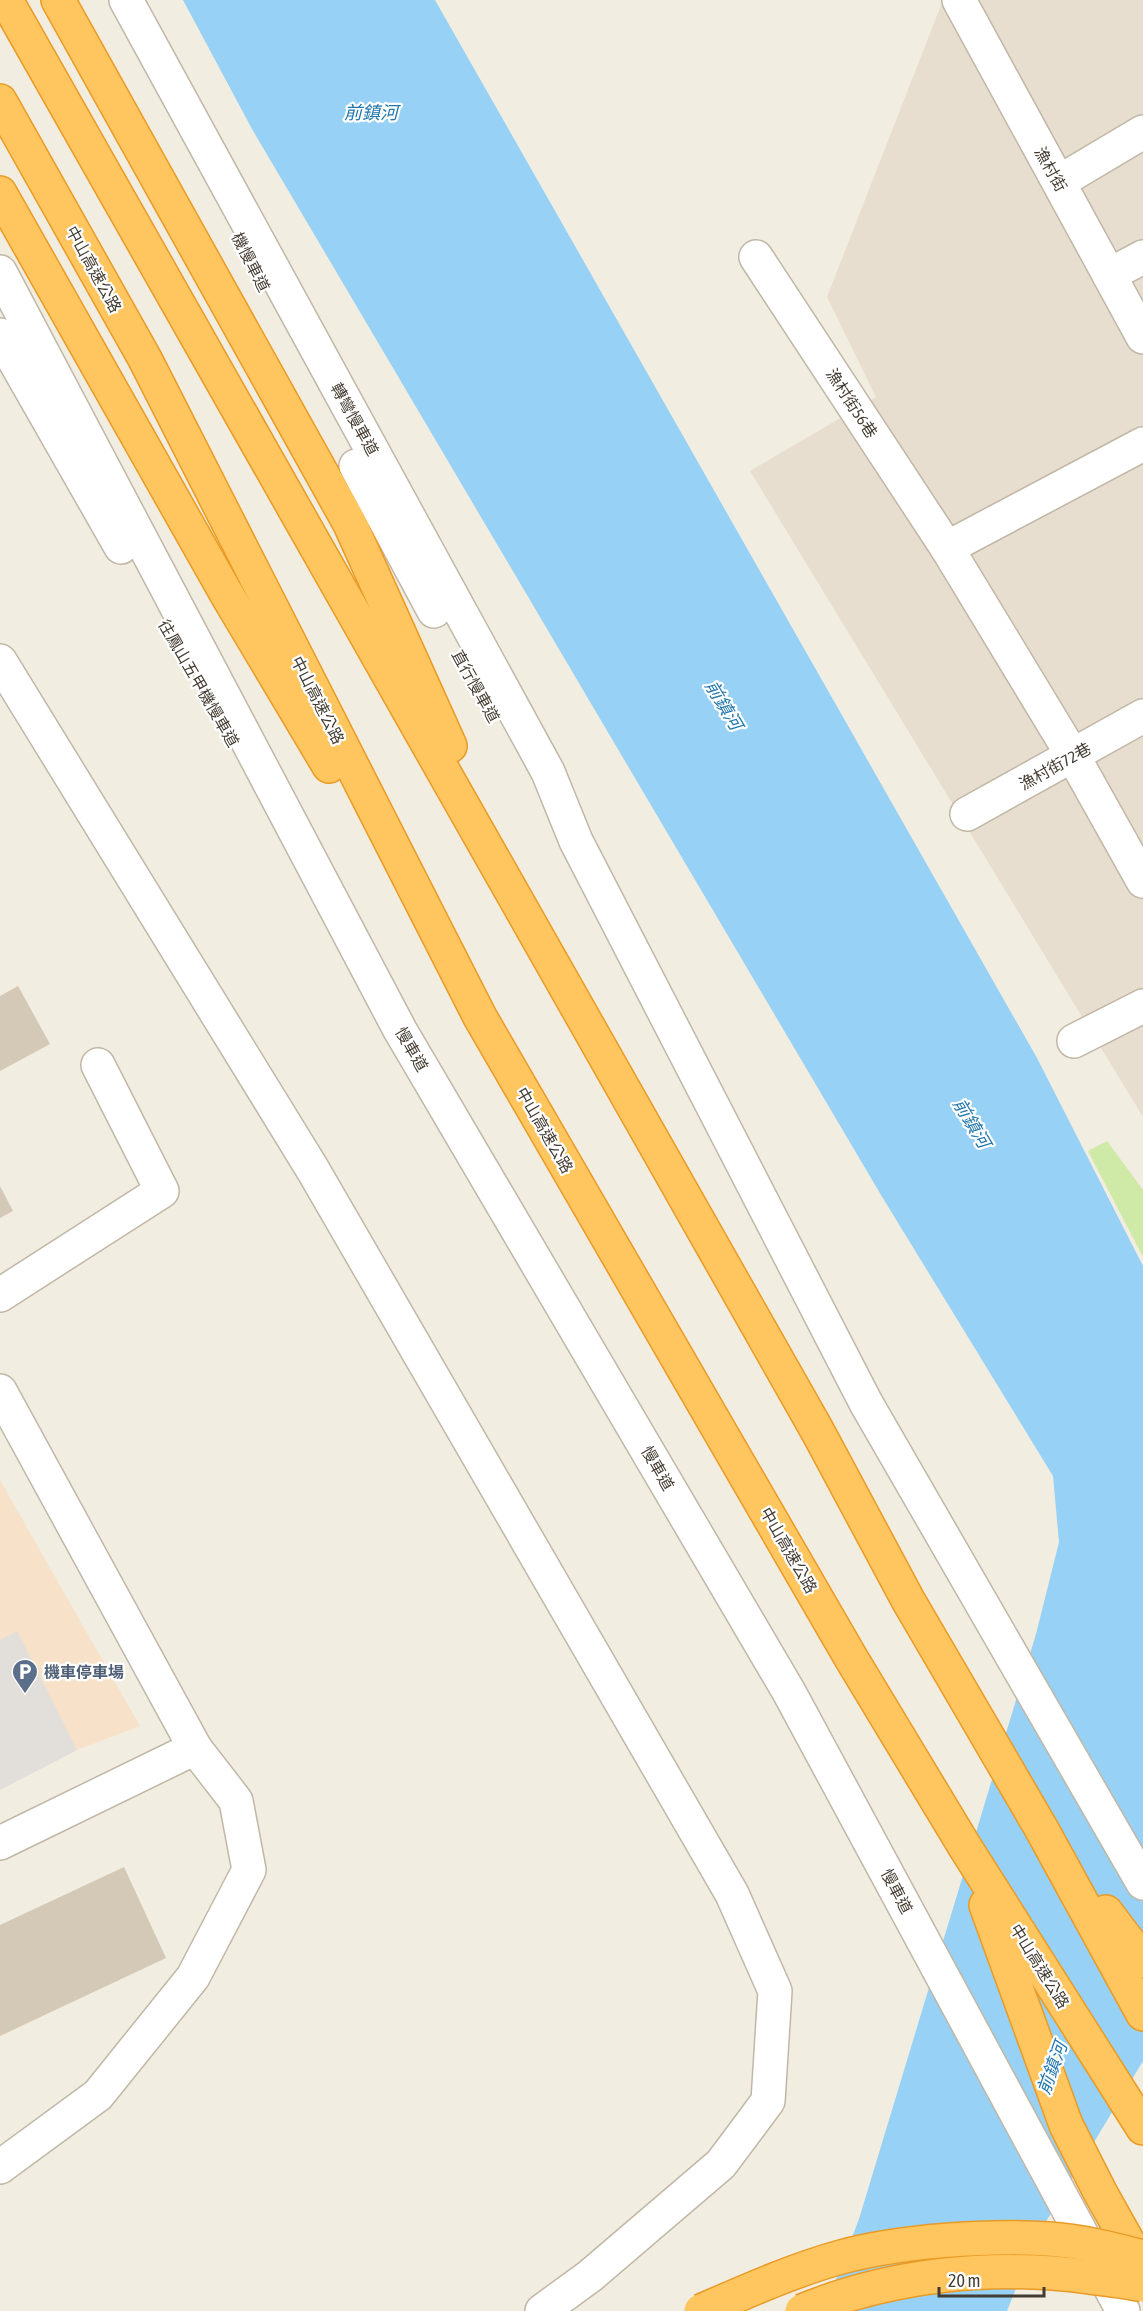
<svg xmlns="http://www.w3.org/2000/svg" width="1143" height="2311" font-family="'Asap Condensed','Noto Sans TC',sans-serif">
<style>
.residential{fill:#e7decf}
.commercial{fill:#f7e2c9}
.green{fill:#ceeaa6}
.parking{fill:#e2dfdb}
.water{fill:#97d1f5}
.building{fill:#d4c8b6}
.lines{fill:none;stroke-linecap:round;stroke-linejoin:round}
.minor-casing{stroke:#c1b7a6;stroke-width:36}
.highway-casing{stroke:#e99b25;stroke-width:36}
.minor{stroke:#fff;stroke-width:33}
.highway{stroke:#ffc55f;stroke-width:33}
.highway-bridge-casing{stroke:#e99b25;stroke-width:36;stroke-linecap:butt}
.highway-bridge{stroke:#ffc55f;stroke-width:33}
.labels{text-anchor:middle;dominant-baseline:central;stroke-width:4.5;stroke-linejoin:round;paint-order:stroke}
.street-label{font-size:16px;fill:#443c32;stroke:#fff}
.service-label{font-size:16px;font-weight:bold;fill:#4e5e75;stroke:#fff;text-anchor:start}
.water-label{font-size:18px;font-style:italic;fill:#2378ae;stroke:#fff}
</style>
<rect width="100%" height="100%" fill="#f2ede1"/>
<path class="residential" d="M 943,0 L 1143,0 L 1143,1117 L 750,471 L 876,397 L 827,297 Z"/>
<path class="commercial" d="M 0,1480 L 140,1726 L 77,1750 L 0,1790 Z"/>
<path class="green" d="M 1107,1141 L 1143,1190 L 1143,1257 L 1088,1151 Z"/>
<path class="parking" d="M 17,1631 L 77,1750 L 0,1790 L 0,1640 Z"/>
<path class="water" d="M 183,0 L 435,0 L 1037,1058 L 1143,1266 L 1143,2061 L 1036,2238 L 1007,2311 L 824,2311 L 859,2219 L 1036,1634 L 1059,1542 L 1053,1476 L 881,1195 L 252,129 Z"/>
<g class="building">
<path d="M 18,986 L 50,1044 L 0,1071 L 0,996 Z"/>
<path d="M 0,1186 L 13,1211 L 0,1218 Z"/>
<path d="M 124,1867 L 166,1958 L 0,2036 L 0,1925 Z"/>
</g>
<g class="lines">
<defs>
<g id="minor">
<path d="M 126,0 L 548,772 L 576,841 L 866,1403 L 1143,1883"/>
<path d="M 959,0 L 1143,337"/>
<path d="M 1059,182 L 1143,132"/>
<path d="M 756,257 L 947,548 L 1073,756 L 1143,881"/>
<path d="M 0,272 L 400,1030 L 789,1692 L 1123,2311"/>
<path d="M 1109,275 L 1143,257"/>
<path d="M 0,335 L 121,547"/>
<path d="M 356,466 L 434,611"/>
<path d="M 947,548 L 1143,444"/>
<path d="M 0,661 L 313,1170 L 732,1894 L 775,1991 L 768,2101 L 721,2164 L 590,2276 L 542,2311"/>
<path d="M 967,814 L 1143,716"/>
<path d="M 1074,1041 L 1143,1006"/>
<path d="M 0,1295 L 162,1191 L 98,1065"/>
<path d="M 0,1391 L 195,1748 L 0,1843"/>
<path d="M 0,2167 L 98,2095 L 193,1977 L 249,1870 L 236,1801 L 195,1748"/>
</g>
<g id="highway">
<path d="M 6,0 L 818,1432 L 908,1600 L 1041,1828 L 1143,2014"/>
<path d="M 58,0 L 350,524 L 450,746"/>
<path d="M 0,101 L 145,359 L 480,1017 L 851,1658 L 965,1847 L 1143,2128"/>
<path d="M 0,193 L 226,593 L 329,766"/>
<path d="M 986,1905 L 1066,2125 L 1100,2192 L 1143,2269"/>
<path d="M 1106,1912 L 1143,1961"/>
</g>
</defs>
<use href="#minor" class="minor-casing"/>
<use href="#highway" class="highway-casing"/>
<use href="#minor" class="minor"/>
<use href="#highway" class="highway"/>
<defs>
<g id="highway-bridge">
<path d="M 701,2311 C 747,2291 794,2270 841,2257 C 900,2241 988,2235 1049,2239 C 1081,2241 1112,2249 1143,2257"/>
<path d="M 802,2311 C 893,2274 992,2264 1089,2277 C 1107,2279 1125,2281 1143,2285"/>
</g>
</defs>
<use href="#highway-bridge" class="highway-bridge-casing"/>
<use href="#highway-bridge" class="highway-bridge"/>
</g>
<defs>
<symbol id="parking-pin" viewBox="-11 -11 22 30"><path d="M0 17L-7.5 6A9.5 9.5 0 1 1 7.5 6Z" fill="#5c6f8a" stroke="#fff"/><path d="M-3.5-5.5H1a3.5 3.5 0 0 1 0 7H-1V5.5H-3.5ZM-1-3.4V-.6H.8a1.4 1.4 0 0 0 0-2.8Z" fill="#fff"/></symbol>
</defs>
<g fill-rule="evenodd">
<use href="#parking-pin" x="10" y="1657" width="30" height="40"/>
</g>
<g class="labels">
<g class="street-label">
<text transform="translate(1051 169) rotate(61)">漁村街</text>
<text transform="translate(251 262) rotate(63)">機慢車道</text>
<text transform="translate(94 269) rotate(61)">中山高速公路</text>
<text transform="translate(852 403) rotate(57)">漁村街56巷</text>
<text transform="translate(355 419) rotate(61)">轉彎慢車道</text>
<text transform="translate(199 683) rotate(60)">往鳳山五甲機慢車道</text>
<text transform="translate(476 686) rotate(61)">直行慢車道</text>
<text transform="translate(318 700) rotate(63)">中山高速公路</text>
<text transform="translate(1055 766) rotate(-29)">漁村街72巷</text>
<text transform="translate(412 1049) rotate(60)">慢車道</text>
<text transform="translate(545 1130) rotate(60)">中山高速公路</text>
<text transform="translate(658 1468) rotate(60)">慢車道</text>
<text transform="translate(789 1550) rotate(60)">中山高速公路</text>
<text transform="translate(897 1891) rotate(62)">慢車道</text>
<text transform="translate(1040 1966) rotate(58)">中山高速公路</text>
</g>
<g class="service-label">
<text x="44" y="1672">機車停車場</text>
</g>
<g class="water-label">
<text x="371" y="112">前鎮河</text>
<text transform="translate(724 705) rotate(59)">前鎮河</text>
<text transform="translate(972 1123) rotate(59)">前鎮河</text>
<text transform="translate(1052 2068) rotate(-70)">前鎮河</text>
</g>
</g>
<path d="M939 2287v9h105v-9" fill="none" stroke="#443c32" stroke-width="3"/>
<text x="948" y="2287" font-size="18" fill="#443c32" stroke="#ffffff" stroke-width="4.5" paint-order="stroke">20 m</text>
</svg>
